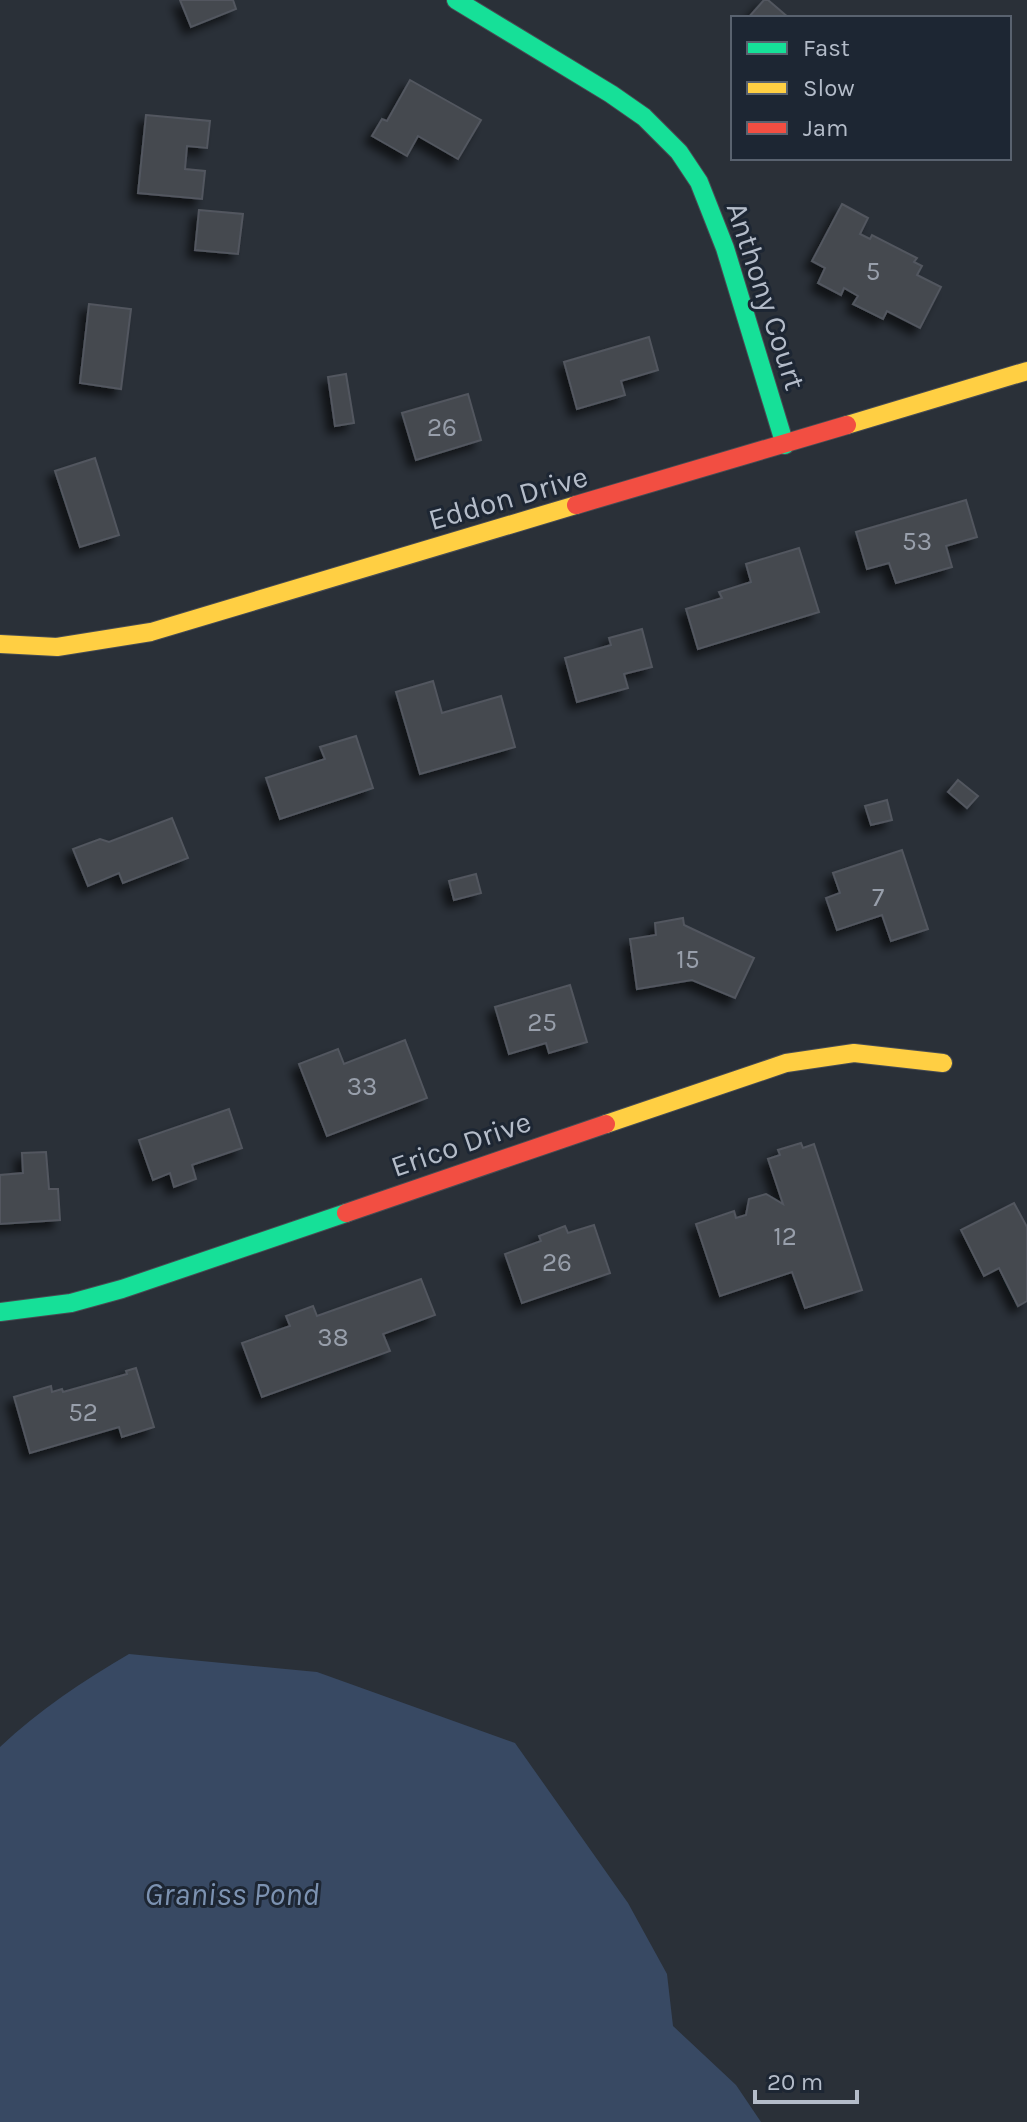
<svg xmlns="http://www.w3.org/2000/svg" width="1027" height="2122" font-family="Karla,sans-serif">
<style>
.water{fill:#384963}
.building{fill:#444950;stroke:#52575f;stroke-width:2;filter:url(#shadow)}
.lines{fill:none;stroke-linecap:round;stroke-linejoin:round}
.fast-casing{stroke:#484c53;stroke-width:20}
.slow-casing{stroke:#484c53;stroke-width:20}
.jam-casing{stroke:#484c53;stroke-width:20}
.fast{stroke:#16e098;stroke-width:18}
.slow{stroke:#ffcf43;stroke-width:18}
.jam{stroke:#f24e42;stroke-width:18}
.labels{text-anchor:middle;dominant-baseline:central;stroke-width:6;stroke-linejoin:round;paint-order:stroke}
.number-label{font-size:26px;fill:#989fab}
.street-label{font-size:30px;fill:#b4bcc9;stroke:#1d2633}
.water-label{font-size:32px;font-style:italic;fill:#7c92b1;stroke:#1d2633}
</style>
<defs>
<filter id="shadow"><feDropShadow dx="-7" dy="7" stdDeviation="4" flood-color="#0009"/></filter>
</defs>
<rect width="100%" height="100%" fill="#2a3038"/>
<path class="water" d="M 129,1654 L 317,1672 L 515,1743 L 628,1903 L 667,1974 L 673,2026 L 736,2085 L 761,2122 L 0,2122 L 0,1747 C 39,1710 83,1681 129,1654 Z"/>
<g class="building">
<path d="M 180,0 L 233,0 L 236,9 L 191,27 Z"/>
<path d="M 764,0 L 768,0 L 789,18 L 748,18 Z"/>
<path d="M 410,80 L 481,120 L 458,159 L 418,136 L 407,156 L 372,136 L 382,119 L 387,121 Z"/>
<path d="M 146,115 L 210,121 L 207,148 L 187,146 L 185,169 L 205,171 L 202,199 L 138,193 Z"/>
<path d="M 842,204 L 868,218 L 860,234 L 870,239 L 872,235 L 917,258 L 914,262 L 922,266 L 917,275 L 941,287 L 920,328 L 887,311 L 883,319 L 853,304 L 858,296 L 844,288 L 841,295 L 818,283 L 825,268 L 812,261 Z"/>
<path d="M 199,210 L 243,214 L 238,254 L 195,250 Z"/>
<path d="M 89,304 L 131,309 L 121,389 L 80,383 Z"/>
<path d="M 649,337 L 658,370 L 621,381 L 625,395 L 577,409 L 564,362 Z"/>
<path d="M 346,374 L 354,423 L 335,426 L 328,377 Z"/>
<path d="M 468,394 L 481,440 L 416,460 L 402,413 Z"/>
<path d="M 95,458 L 119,535 L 80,547 L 55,471 Z"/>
<path d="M 966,500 L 977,537 L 946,546 L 952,567 L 896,583 L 889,563 L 867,569 L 856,532 Z"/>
<path d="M 799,548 L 819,612 L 698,649 L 686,609 L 722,598 L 719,592 L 751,582 L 746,564 Z"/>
<path d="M 642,629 L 652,667 L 624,674 L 628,688 L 577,702 L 565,658 L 611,645 L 609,638 Z"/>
<path d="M 433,681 L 442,713 L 501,696 L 515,747 L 420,774 L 396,692 Z"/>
<path d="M 356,736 L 373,788 L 280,819 L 266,778 L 325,759 L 320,747 Z"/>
<path d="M 958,780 L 978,796 L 967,808 L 948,792 Z"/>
<path d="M 887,800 L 892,820 L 871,825 L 865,806 Z"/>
<path d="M 172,818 L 188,858 L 123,883 L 119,873 L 88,886 L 73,849 L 100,839 L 109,842 Z"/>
<path d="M 902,850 L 928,929 L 891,941 L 882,915 L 837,930 L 826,898 L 840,893 L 833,873 Z"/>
<path d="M 476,874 L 481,893 L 454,900 L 449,881 Z"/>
<path d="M 683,918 L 684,925 L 754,958 L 735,998 L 692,980 L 637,989 L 630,939 L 656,935 L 655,923 Z"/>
<path d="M 570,985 L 587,1042 L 549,1053 L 546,1043 L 509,1054 L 495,1007 Z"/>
<path d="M 405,1040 L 427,1098 L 327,1136 L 299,1064 L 338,1049 L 344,1064 Z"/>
<path d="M 229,1109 L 242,1148 L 192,1165 L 196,1179 L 174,1187 L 170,1173 L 153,1180 L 139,1140 Z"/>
<path d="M 801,1143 L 803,1148 L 814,1144 L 862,1290 L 805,1308 L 792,1272 L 720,1296 L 696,1224 L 734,1211 L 736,1218 L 746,1215 L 749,1199 L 766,1194 L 783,1204 L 768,1159 L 780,1155 L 778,1150 Z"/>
<path d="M 46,1152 L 49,1189 L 58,1189 L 60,1220 L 0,1224 L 0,1175 L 23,1173 L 22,1153 Z"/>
<path d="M 1014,1203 L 1027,1227 L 1027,1301 L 1018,1306 L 999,1268 L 984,1276 L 961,1230 Z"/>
<path d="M 594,1225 L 610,1273 L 522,1303 L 505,1254 L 541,1241 L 539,1236 L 565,1226 L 568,1233 Z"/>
<path d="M 421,1279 L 435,1315 L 383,1334 L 390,1351 L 262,1397 L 242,1343 L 290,1326 L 286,1316 L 313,1306 L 317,1316 Z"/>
<path d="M 136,1368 L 154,1427 L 122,1437 L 119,1427 L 30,1453 L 14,1397 L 51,1386 L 52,1392 L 62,1389 L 63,1392 L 127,1374 L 126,1371 Z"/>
</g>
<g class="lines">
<defs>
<g id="fast">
<path d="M 456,0 L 611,94 L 644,117 L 679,152 L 699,182 L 725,248 L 785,445"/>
<path d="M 0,1312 L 71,1303 L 122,1289 L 346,1213"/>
</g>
<g id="slow">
<path d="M 847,425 L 1027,371"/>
<path d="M 0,644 L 57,647 L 151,632 L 576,505"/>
<path d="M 606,1124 L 786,1063 L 854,1053 L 943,1063"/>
</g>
<g id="jam">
<path d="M 576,505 L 847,425"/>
<path d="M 346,1213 L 606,1124"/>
</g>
</defs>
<use href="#fast" class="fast-casing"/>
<use href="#slow" class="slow-casing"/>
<use href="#jam" class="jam-casing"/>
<use href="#fast" class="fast"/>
<use href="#slow" class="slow"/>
<use href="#jam" class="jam"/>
</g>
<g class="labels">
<g class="number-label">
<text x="873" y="271">5</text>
<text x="442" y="427">26</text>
<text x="917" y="541">53</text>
<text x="878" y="897">7</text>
<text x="688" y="959">15</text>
<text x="542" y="1022">25</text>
<text x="362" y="1086">33</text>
<text x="785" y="1236">12</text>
<text x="557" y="1262">26</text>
<text x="333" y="1337">38</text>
<text x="83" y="1412">52</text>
</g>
<g class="street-label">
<text transform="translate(766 296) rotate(72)">Anthony Court</text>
<text transform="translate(508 498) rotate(-16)">Eddon Drive</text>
<text transform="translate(461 1144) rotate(-19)">Erico Drive</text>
</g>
<g class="water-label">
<text x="232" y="1894">Graniss Pond</text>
</g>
</g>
<rect x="731" y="16" width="280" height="144" fill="#1d2633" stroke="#59626f" stroke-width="2"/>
<rect x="747" y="42" width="40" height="12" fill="#16e098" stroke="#59626f" stroke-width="2"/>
<text x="803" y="56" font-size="24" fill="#b4bcc9">Fast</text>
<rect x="747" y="82" width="40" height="12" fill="#ffcf43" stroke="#59626f" stroke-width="2"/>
<text x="803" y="96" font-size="24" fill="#b4bcc9">Slow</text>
<rect x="747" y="122" width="40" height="12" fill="#f24e42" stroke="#59626f" stroke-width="2"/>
<text x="803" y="136" font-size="24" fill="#b4bcc9">Jam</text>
<path d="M755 2090v12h102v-12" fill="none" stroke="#b4bcc9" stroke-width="4"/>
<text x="767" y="2090" font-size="24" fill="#b4bcc9" stroke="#1d2633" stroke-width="6" paint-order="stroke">20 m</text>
</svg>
